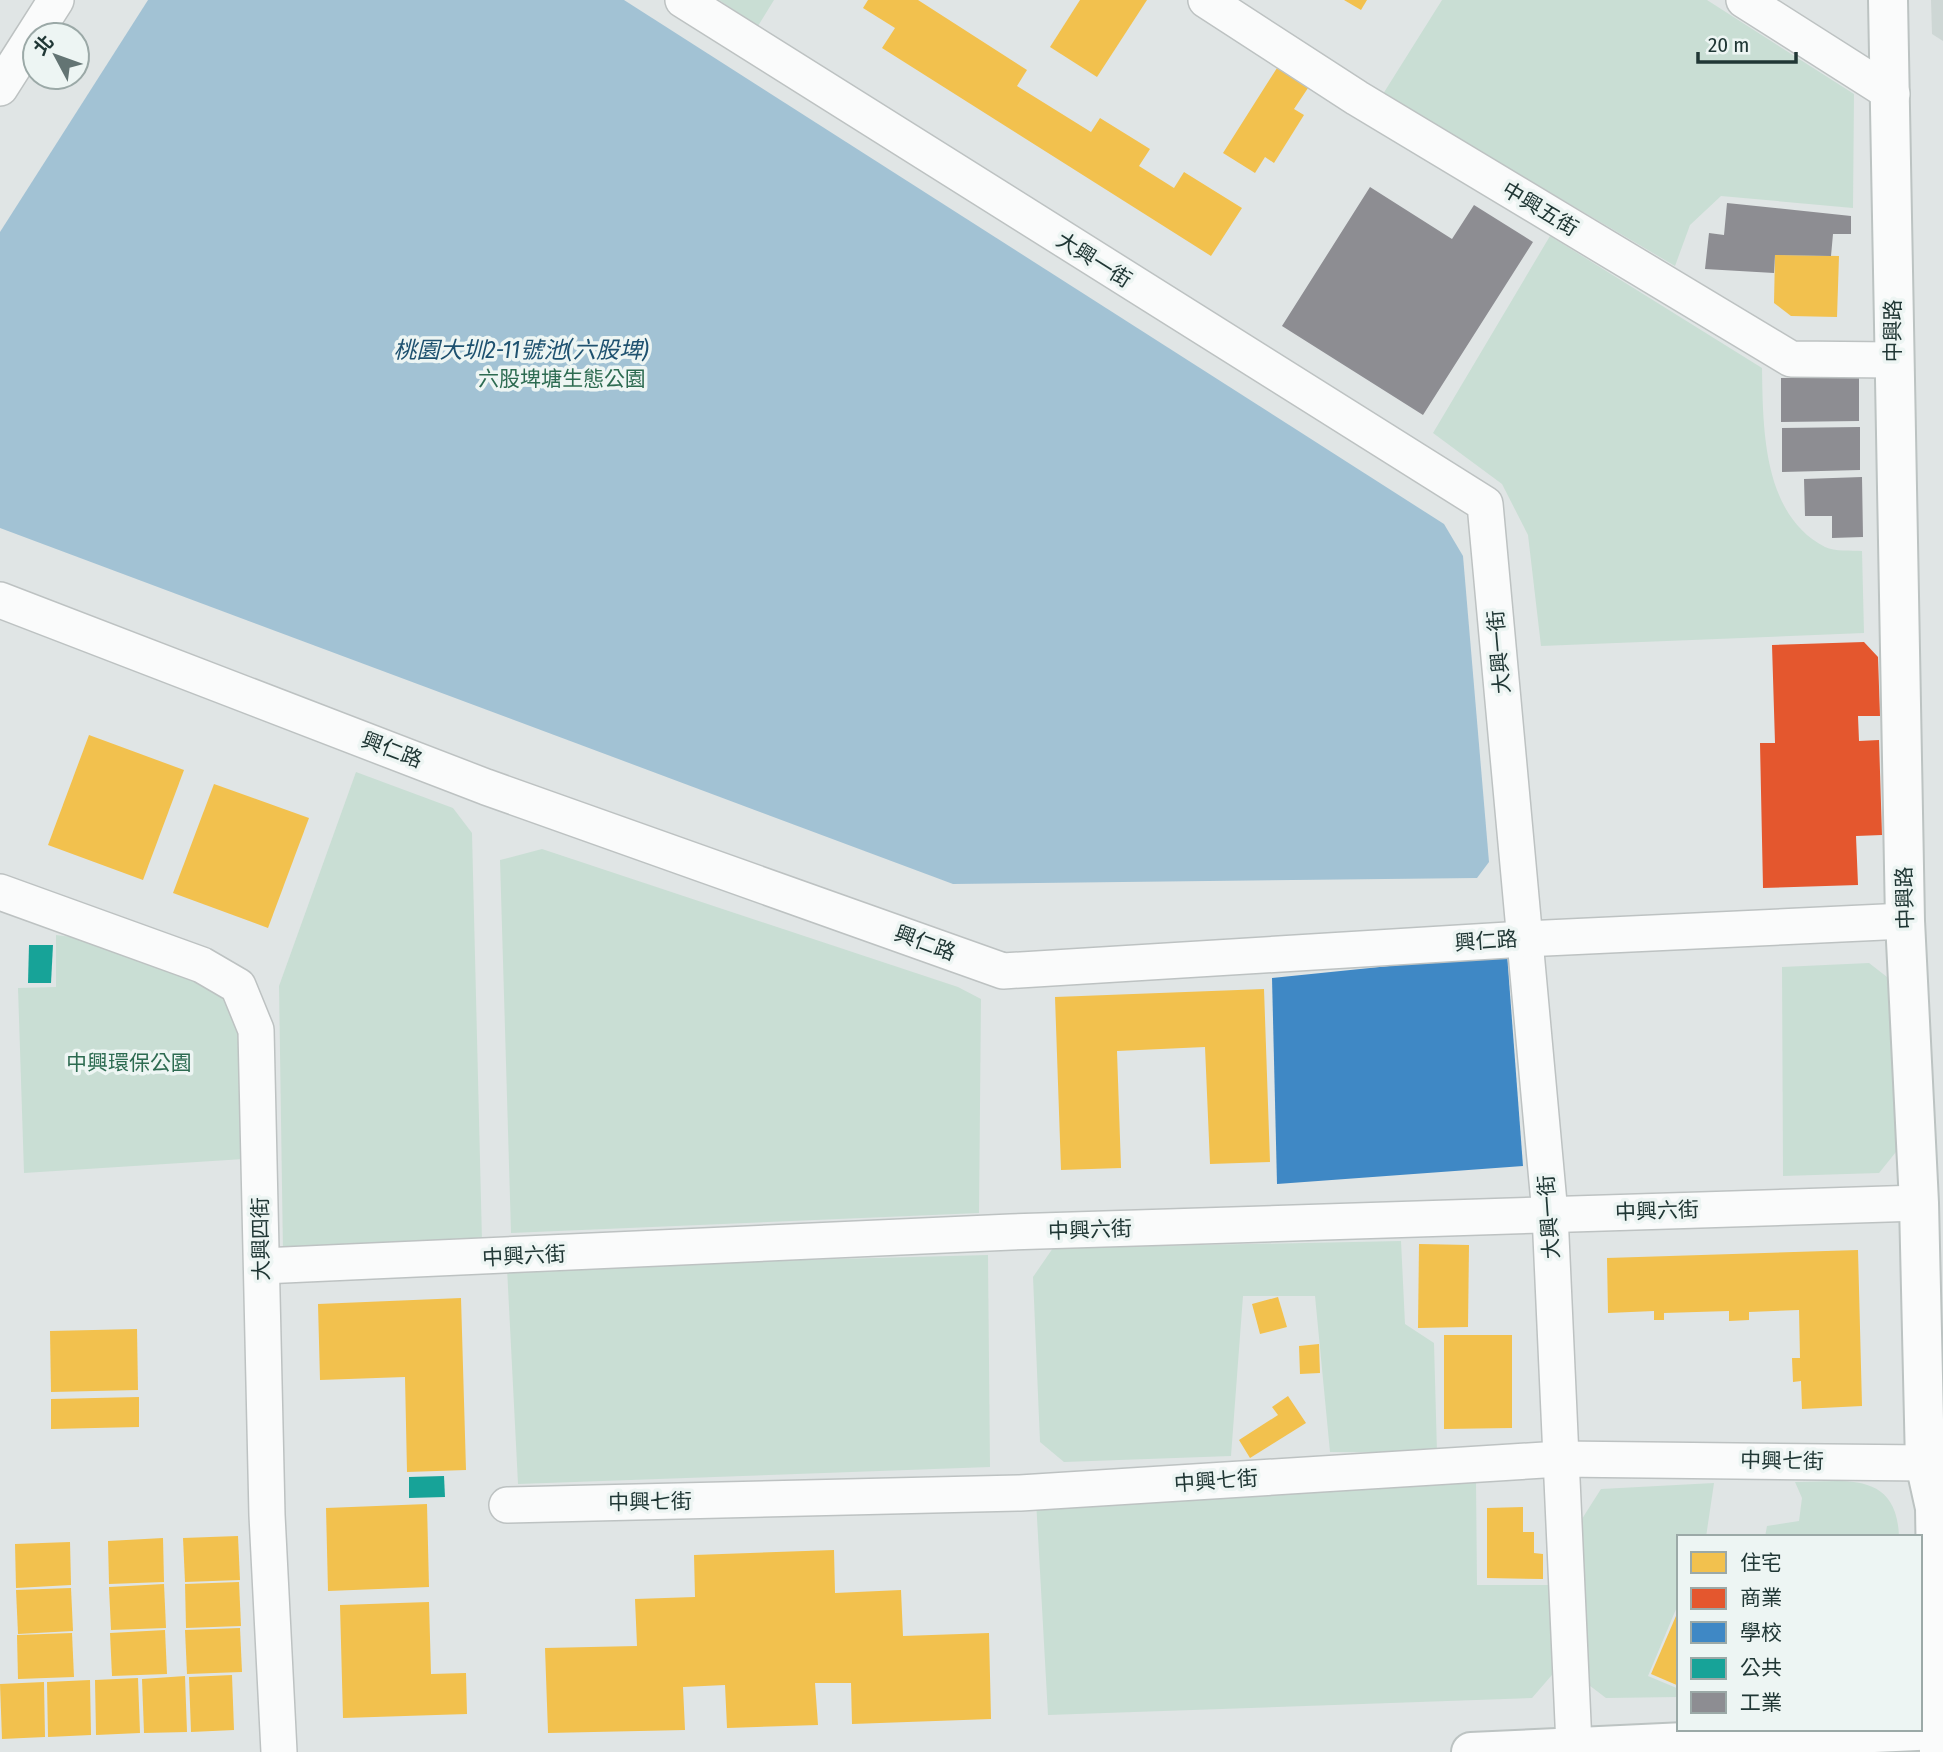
<svg xmlns="http://www.w3.org/2000/svg" width="1943" height="1752" font-family="'Fira Sans Condensed','Noto Sans TC',sans-serif">
<style>
.built{fill:#ced7d5}
.green{fill:#c9ded4}
.water{fill:#a2c2d4}
.homes{fill:#f2c14e}
.shops{fill:#e4572e}
.schools{fill:#3f88c5}
.public{fill:#17a398}
.industry{fill:#8d8d92}
.lines{fill:none;stroke-linecap:round;stroke-linejoin:round}
.street-casing{stroke:#bdc2c2;stroke-width:38}
.secondary-casing{stroke:#bcc3c2;stroke-width:42}
.street{stroke:#fafbfb;stroke-width:35}
.secondary{stroke:#fafbfb;stroke-width:38}
.labels{text-anchor:middle;dominant-baseline:central;stroke-width:7;stroke-linejoin:round;paint-order:stroke}
.street-label{font-size:21px;fill:#203735;stroke:#edf5f3}
.park-label{font-size:21px;fill:#2d6b51;stroke:#edf5f3}
.water-label{font-size:23px;font-style:italic;fill:#1e516f;stroke:#edf5f3}
</style>
<rect width="100%" height="100%" fill="#e0e5e5"/>
<path class="built" d="M 1931,0 L 1943,0 L 1943,41 L 1932,34 Z"/>
<g class="green">
<path d="M 719,0 L 774,0 L 758,26 Z"/>
<path d="M 1442,0 L 1707,0 L 1854,94 L 1853,208 L 1721,196 L 1690,225 L 1675,266 L 1383,94 Z"/>
<path d="M 1550,236 L 1762,368 C 1763,430 1763,515 1825,547 C 1835,552 1851,550 1862,551 L 1864,633 L 1541,646 L 1528,535 L 1502,484 L 1433,433 Z"/>
<path d="M 356,772 L 453,808 L 472,833 L 482,1241 L 283,1254 L 279,986 Z"/>
<path d="M 542,849 L 958,987 L 981,999 L 979,1213 L 511,1233 L 500,860 Z"/>
<path d="M 56,935 L 89,939 L 211,985 L 234,1009 L 241,1048 L 244,1159 L 24,1173 L 18,988 L 56,987 Z"/>
<path d="M 1869,963 L 1896,984 L 1904,1142 L 1879,1173 L 1783,1176 L 1782,967 Z"/>
<path d="M 1401,1241 L 1405,1324 L 1434,1343 L 1437,1453 L 1330,1452 L 1315,1296 L 1243,1296 L 1231,1456 L 1064,1462 L 1040,1442 L 1033,1277 L 1053,1248 Z"/>
<path d="M 988,1255 L 990,1467 L 518,1484 L 507,1268 Z"/>
<path d="M 1476,1480 L 1477,1585 L 1555,1585 L 1558,1668 L 1532,1698 L 1048,1715 L 1036,1500 Z"/>
<path d="M 1795,1482 C 1843,1482 1897,1469 1899,1537 L 1765,1537 L 1767,1526 L 1799,1521 L 1802,1498 Z"/>
<path d="M 1714,1483 L 1706,1537 L 1679,1537 L 1679,1602 L 1648,1676 L 1679,1689 L 1679,1697 L 1606,1698 L 1581,1679 L 1580,1522 L 1601,1489 Z"/>
</g>
<path class="water" d="M 148,0 L 624,0 L 1444,524 L 1463,556 L 1489,862 L 1477,878 L 953,884 L 0,528 L 0,232 Z"/>
<g class="homes">
<path d="M 868,0 L 918,0 L 1027,70 L 1017,86 L 1091,132 L 1100,118 L 1150,149 L 1139,166 L 1174,188 L 1184,172 L 1242,208 L 1211,256 L 882,48 L 895,28 L 863,8 Z"/>
<path d="M 1080,0 L 1147,0 L 1097,77 L 1050,47 Z"/>
<path d="M 1344,0 L 1367,0 L 1361,10 Z"/>
<path d="M 1277,68 L 1308,88 L 1294,109 L 1304,115 L 1274,163 L 1265,157 L 1255,173 L 1223,153 Z"/>
<path d="M 1775,255 L 1839,256 L 1837,317 L 1791,316 L 1774,303 Z"/>
<path d="M 89,735 L 184,770 L 143,880 L 48,845 Z"/>
<path d="M 214,784 L 309,818 L 268,928 L 173,893 Z"/>
<path d="M 1264,989 L 1270,1162 L 1210,1164 L 1205,1047 L 1117,1051 L 1121,1168 L 1061,1170 L 1055,997 Z"/>
<path d="M 1419,1244 L 1469,1245 L 1468,1327 L 1418,1328 Z"/>
<path d="M 1858,1250 L 1862,1406 L 1802,1409 L 1801,1381 L 1793,1382 L 1792,1358 L 1800,1358 L 1799,1310 L 1749,1312 L 1749,1320 L 1729,1321 L 1729,1311 L 1664,1313 L 1664,1320 L 1654,1320 L 1654,1311 L 1608,1313 L 1607,1258 Z"/>
<path d="M 1278,1297 L 1287,1327 L 1260,1334 L 1252,1304 Z"/>
<path d="M 461,1298 L 466,1470 L 407,1472 L 405,1377 L 320,1380 L 318,1304 Z"/>
<path d="M 137,1329 L 138,1390 L 51,1392 L 50,1331 Z"/>
<path d="M 1444,1335 L 1512,1335 L 1512,1428 L 1444,1429 Z"/>
<path d="M 1319,1344 L 1320,1373 L 1300,1374 L 1299,1346 Z"/>
<path d="M 1288,1396 L 1306,1423 L 1250,1458 L 1239,1440 L 1278,1415 L 1272,1407 Z"/>
<path d="M 139,1397 L 139,1427 L 51,1429 L 51,1399 Z"/>
<path d="M 427,1504 L 429,1587 L 328,1591 L 326,1508 Z"/>
<path d="M 1523,1507 L 1523,1532 L 1534,1532 L 1534,1553 L 1543,1554 L 1543,1579 L 1487,1578 L 1487,1508 Z"/>
<path d="M 238,1536 L 240,1580 L 185,1582 L 183,1538 Z"/>
<path d="M 163,1538 L 164,1582 L 109,1584 L 108,1541 Z"/>
<path d="M 70,1542 L 71,1585 L 16,1588 L 15,1544 Z"/>
<path d="M 834,1550 L 835,1593 L 901,1590 L 903,1636 L 989,1633 L 991,1719 L 852,1724 L 851,1683 L 815,1683 L 818,1725 L 727,1728 L 725,1685 L 683,1687 L 685,1730 L 548,1733 L 545,1648 L 637,1646 L 635,1599 L 695,1597 L 694,1555 Z"/>
<path d="M 239,1582 L 241,1626 L 186,1628 L 185,1584 Z"/>
<path d="M 164,1584 L 166,1628 L 111,1630 L 109,1587 Z"/>
<path d="M 71,1588 L 73,1631 L 18,1634 L 16,1590 Z"/>
<path d="M 429,1602 L 431,1674 L 466,1673 L 467,1714 L 343,1718 L 340,1605 Z"/>
<path d="M 1679,1609 L 1679,1686 L 1651,1674 Z"/>
<path d="M 240,1628 L 242,1672 L 187,1674 L 185,1630 Z"/>
<path d="M 165,1630 L 167,1674 L 112,1676 L 110,1633 Z"/>
<path d="M 72,1633 L 74,1677 L 18,1679 L 17,1635 Z"/>
<path d="M 232,1675 L 234,1730 L 191,1732 L 189,1677 Z"/>
<path d="M 185,1676 L 187,1732 L 144,1733 L 142,1679 Z"/>
<path d="M 138,1678 L 140,1733 L 96,1735 L 95,1680 Z"/>
<path d="M 90,1680 L 91,1735 L 48,1737 L 47,1682 Z"/>
<path d="M 44,1682 L 45,1737 L 2,1739 L 0,1684 Z"/>
</g>
<path class="shops" d="M 1864,642 L 1878,657 L 1880,716 L 1858,716 L 1859,741 L 1879,740 L 1882,835 L 1856,836 L 1858,885 L 1763,888 L 1760,743 L 1775,743 L 1772,645 Z"/>
<path class="schools" d="M 1507,954 L 1523,1166 L 1277,1184 L 1272,978 Z"/>
<g class="public">
<path d="M 29,945 L 53,945 L 51,983 L 28,983 Z"/>
<path d="M 444,1476 L 445,1497 L 409,1498 L 409,1477 Z"/>
</g>
<g class="industry">
<path d="M 1370,187 L 1452,239 L 1474,205 L 1533,242 L 1423,415 L 1282,326 Z"/>
<path d="M 1727,203 L 1851,216 L 1851,234 L 1833,234 L 1831,256 L 1775,255 L 1774,273 L 1705,269 L 1709,233 L 1724,235 Z"/>
<path d="M 1859,377 L 1859,421 L 1781,422 L 1781,378 Z"/>
<path d="M 1860,427 L 1860,470 L 1782,472 L 1782,428 Z"/>
<path d="M 1862,477 L 1863,537 L 1832,538 L 1832,516 L 1805,516 L 1804,479 Z"/>
</g>
<g class="lines">
<defs>
<g id="street">
<path d="M 683,0 L 1485,504 L 1550,1214 L 1574,1745"/>
<path d="M 1206,0 L 1357,98 L 1791,359 L 1893,360"/>
<path d="M 1744,0 L 1892,94"/>
<path d="M 0,88 L 56,0"/>
<path d="M 0,600 L 486,787 L 1003,971 L 1524,939 L 1905,921"/>
<path d="M 0,892 L 202,965 L 238,986 L 256,1030 L 267,1515 L 279,1752"/>
<path d="M 262,1266 L 1011,1232 L 1919,1203"/>
<path d="M 507,1505 L 1020,1493 L 1560,1459 L 1925,1463"/>
</g>
<g id="secondary">
<path d="M 1888,0 L 1905,921 L 1919,1203 L 1925,1463 L 1935,1508 L 1939,1752"/>
<path d="M 1471,1752 L 1938,1730"/>
</g>
</defs>
<use href="#street" class="street-casing"/>
<use href="#secondary" class="secondary-casing"/>
<use href="#street" class="street"/>
<use href="#secondary" class="secondary"/>
</g>
<g class="labels">
<g class="street-label">
<text transform="translate(1540 209) rotate(31)">中興五街</text>
<text transform="translate(1094 260) rotate(32)">大興一街</text>
<text transform="translate(1893 331) rotate(-90)">中興路</text>
<text transform="translate(1499 652) rotate(-95)">大興一街</text>
<text transform="translate(392 750) rotate(21)">興仁路</text>
<text transform="translate(1905 898) rotate(-92)">中興路</text>
<text transform="translate(1486 941) rotate(-4)">興仁路</text>
<text transform="translate(925 943) rotate(20)">興仁路</text>
<text transform="translate(1657 1211) rotate(-2)">中興六街</text>
<text transform="translate(1549 1217) rotate(-94)">大興一街</text>
<text transform="translate(1090 1230) rotate(-2)">中興六街</text>
<text transform="translate(261 1239) rotate(-91)">大興四街</text>
<text transform="translate(524 1256) rotate(-3)">中興六街</text>
<text transform="translate(1782 1461) rotate(1)">中興七街</text>
<text transform="translate(1216 1481) rotate(-4)">中興七街</text>
<text transform="translate(650 1502) rotate(-1)">中興七街</text>
</g>
<g class="park-label">
<text x="562" y="379">六股埤塘生態公園</text>
<text x="129" y="1063">中興環保公園</text>
</g>
<g class="water-label">
<text x="521" y="350">桃園大圳2-11號池(六股埤)</text>
</g>
</g>
<rect x="1677" y="1535" width="245" height="196" fill="#edf5f3" stroke="#9ba9a7" stroke-width="2"/>
<rect x="1691" y="1552" width="35" height="21" fill="#f2c14e" stroke="#9ba9a7" stroke-width="2"/>
<text x="1740" y="1570" font-size="21" fill="#203735">住宅</text>
<rect x="1691" y="1588" width="35" height="21" fill="#e4572e" stroke="#9ba9a7" stroke-width="2"/>
<text x="1740" y="1605" font-size="21" fill="#203735">商業</text>
<rect x="1691" y="1622" width="35" height="21" fill="#3f88c5" stroke="#9ba9a7" stroke-width="2"/>
<text x="1740" y="1640" font-size="21" fill="#203735">學校</text>
<rect x="1691" y="1658" width="35" height="21" fill="#17a398" stroke="#9ba9a7" stroke-width="2"/>
<text x="1740" y="1675" font-size="21" fill="#203735">公共</text>
<rect x="1691" y="1692" width="35" height="21" fill="#8d8d92" stroke="#9ba9a7" stroke-width="2"/>
<text x="1740" y="1710" font-size="21" fill="#203735">工業</text>
<g transform="translate(56 56) rotate(311)"><circle r="33" fill="#edf5f3" stroke="#9ba9a7" stroke-width="2"/>
<path d="M0-5L12 26L0 18L-12 26Z" fill="#637473"/>
<text y="-10" font-size="19" font-weight="bold" text-anchor="middle" fill="#203735">北</text>
</g>
<path d="M1698 52v10h98v-10" fill="none" stroke="#203735" stroke-width="3.5"/>
<text x="1708" y="52" font-size="21" fill="#203735" stroke="#edf5f3" stroke-width="5" paint-order="stroke">20 m</text>
</svg>
